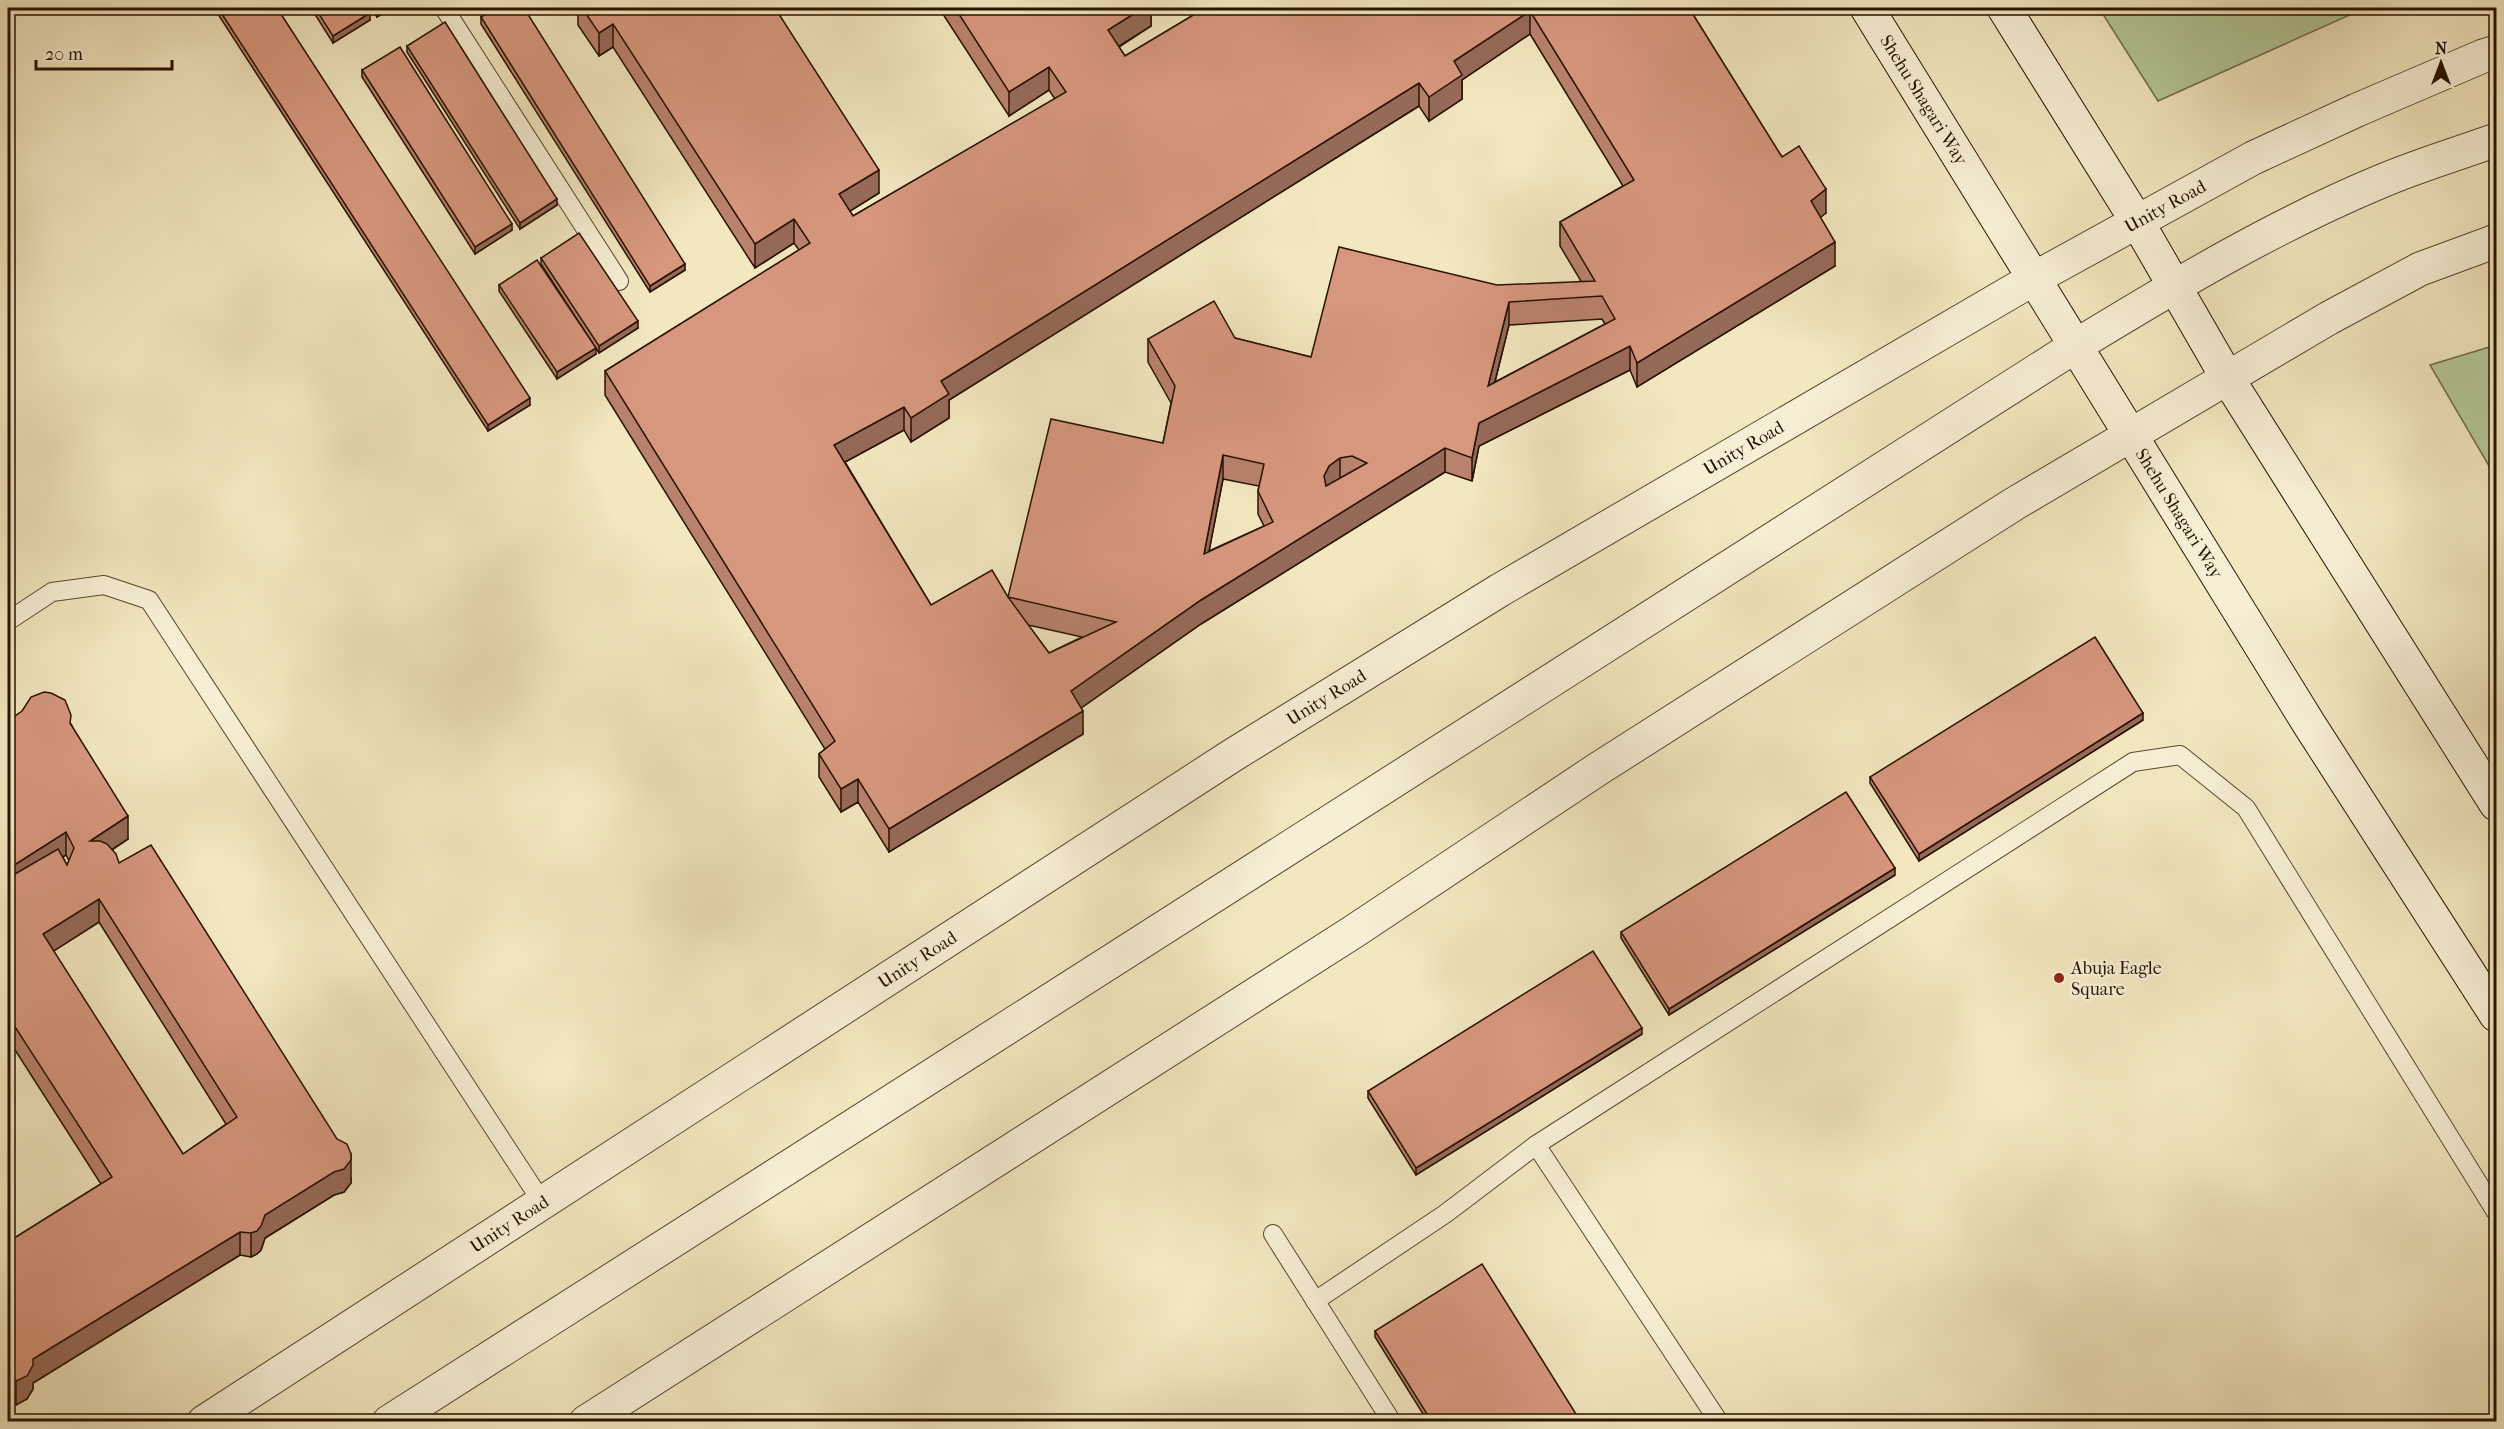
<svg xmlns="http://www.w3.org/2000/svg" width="2504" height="1429" font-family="'IM FELL French Canon',serif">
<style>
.green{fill:#b4c797;stroke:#6e6c4c;stroke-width:1.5}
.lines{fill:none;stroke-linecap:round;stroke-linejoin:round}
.service-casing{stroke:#5a4730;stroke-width:20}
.minor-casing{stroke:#5a4730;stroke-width:35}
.tertiary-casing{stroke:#5a4730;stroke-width:35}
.secondary-casing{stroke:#281200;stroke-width:35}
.service{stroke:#f7efd5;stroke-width:18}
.minor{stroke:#f7efd5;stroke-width:33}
.tertiary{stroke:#f7efd5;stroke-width:33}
.secondary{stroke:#f7efd5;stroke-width:33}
.wall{fill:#b9826c;stroke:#281200;stroke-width:1.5;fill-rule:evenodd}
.shaded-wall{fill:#966a58;stroke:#281200;stroke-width:1.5}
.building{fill:#d7977e;stroke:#281200;stroke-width:1.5;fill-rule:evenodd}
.poi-dot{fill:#8f2418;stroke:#f7efd5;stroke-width:2}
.labels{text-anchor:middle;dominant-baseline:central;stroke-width:5;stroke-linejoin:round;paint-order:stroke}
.street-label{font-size:18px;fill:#281200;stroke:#f7efd5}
.poi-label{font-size:18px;fill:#281200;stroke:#f7efd5;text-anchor:start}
</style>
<rect width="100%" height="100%" fill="#f2e7bf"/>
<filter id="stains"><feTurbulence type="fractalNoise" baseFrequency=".00333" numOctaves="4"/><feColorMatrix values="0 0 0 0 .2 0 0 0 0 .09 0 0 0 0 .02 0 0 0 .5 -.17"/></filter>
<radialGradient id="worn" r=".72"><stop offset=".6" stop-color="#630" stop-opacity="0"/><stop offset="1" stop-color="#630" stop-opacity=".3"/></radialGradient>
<g class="green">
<path d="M 2099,8 L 2365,8 L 2158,101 Z"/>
<path d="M 2496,345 L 2496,478 L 2430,365 Z"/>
</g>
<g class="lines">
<defs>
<g id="service">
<path d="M 444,8 L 619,281"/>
<path d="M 8,621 L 52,592 L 104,585 L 149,600 L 542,1202"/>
<path d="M 1536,1145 L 2133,762 L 2180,755 L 2246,808 L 2496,1212"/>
<path d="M 1273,1234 L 1392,1422"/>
<path d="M 1315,1301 L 1445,1214 L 1536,1145 L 1719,1422"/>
</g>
<path id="minor" d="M 389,1422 L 2077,345 C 2174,286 2272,227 2377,183 C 2416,166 2457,154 2496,140"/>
<g id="tertiary">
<path id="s1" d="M 204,1422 L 1233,755 L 1500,590 L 2035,278 L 2253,158 L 2357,110 L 2483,56 L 2496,52"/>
<path d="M 586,1422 L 1353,932 L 1598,769 L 2014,504 L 2329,318 L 2420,269 L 2496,241"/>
</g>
<g id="secondary">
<path id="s2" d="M 1867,8 L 2309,724 L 2496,1015"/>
<path d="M 2004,8 L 2138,223 L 2228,379 L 2496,804"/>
</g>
</defs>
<use href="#service" class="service-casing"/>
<use href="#minor" class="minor-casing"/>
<use href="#tertiary" class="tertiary-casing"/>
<use href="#secondary" class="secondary-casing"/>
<use href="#service" class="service"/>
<use href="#minor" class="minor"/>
<use href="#tertiary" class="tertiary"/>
<use href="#secondary" class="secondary"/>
</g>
<g class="wall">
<path d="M 214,8 L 277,8 L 530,405 L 488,431 Z"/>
<path d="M 311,8 L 367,8 L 370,20 L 333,43 Z"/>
<path d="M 371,8 L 392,8 L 377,17 Z"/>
<path d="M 578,8 L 784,8 L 778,12 L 879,193 L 850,211 L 853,216 L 1055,99 L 1049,90 L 1009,116 L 939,8 L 1151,8 L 1151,26 L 1119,47 L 1125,56 L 1205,8 L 1689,8 L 1782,157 L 1826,213 L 1820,217 L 1835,266 L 1637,387 L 1630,370 L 1479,446 L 1472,481 L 1445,472 L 1201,624 L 1081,708 L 1083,734 L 889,852 L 858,802 L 841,812 L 819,777 L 819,754 L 825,749 L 605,395 L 605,371 L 799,250 L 794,243 L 755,268 L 613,47 L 599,56 L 578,25 ZM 1530,34 L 1623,186 L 1560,222 L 1560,246 L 1581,281 L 1311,357 L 1235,338 L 1148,339 L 1148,362 L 1171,403 L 1163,443 L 1008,597 L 931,605 L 845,462 L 904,430 L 911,442 L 949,418 L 949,400 L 1419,106 L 1429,121 L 1462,99 L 1462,80 ZM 1602,319 L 1605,324 L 1495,382 L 1509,325 ZM 1223,479 L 1259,486 L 1258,491 L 1258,514 L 1264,526 L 1209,551 ZM 1028,625 L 1082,637 L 1049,653 Z"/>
<path d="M 481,17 L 685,270 L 650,292 L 481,24 Z"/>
<path d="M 407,46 L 557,205 L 520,229 L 407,52 Z"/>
<path d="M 362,70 L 512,230 L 475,254 L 362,77 Z"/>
<path d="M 541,258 L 638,328 L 599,353 L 541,264 Z"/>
<path d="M 499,285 L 596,354 L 557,379 L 499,291 Z"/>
<path d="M 2143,720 L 1919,861 L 1870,783 L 1870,777 Z"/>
<path d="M 8,721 L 71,724 L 128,839 L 112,850 L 119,863 L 351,1178 L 351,1183 L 344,1192 L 334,1195 L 265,1238 L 261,1250 L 257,1254 L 251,1257 L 240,1255 L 33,1383 L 33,1389 L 27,1399 L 16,1405 L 8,1403 L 8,1242 L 101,1184 L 8,1039 ZM 66,855 L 69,861 L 67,865 L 63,857 ZM 99,922 L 226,1124 L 183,1154 L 53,951 Z"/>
<path d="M 1895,875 L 1669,1015 L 1621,938 L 1621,932 Z"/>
<path d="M 1642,1034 L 1416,1175 L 1368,1098 L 1368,1091 Z"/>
<path d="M 1375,1331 L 1581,1422 L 1428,1422 L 1375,1337 Z"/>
</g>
<g class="shaded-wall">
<path d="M 382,8 L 392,8 L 377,17 L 377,10 Z"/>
<path d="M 767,8 L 784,8 L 767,18 Z"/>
<path d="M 1143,8 L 1151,8 L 1151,26 L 1108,53 L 1108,30 Z"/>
<path d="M 1159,8 L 1167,8 L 1159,12 Z"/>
<path d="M 1530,11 L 1530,34 L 1462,80 L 1462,99 L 1429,121 L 1429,97 L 1454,61 Z"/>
<path d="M 370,13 L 370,20 L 333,43 L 333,36 Z"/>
<path d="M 613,24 L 613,47 L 599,56 L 599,33 Z"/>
<path d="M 1049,67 L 1049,90 L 1009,116 L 1009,92 Z"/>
<path d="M 1419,83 L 1419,106 L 949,400 L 949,418 L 911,442 L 911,418 L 941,381 Z"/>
<path d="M 879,170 L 879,193 L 839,218 L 839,194 Z"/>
<path d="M 1826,189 L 1826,213 L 1811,225 L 1811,201 Z"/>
<path d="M 557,199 L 557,205 L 520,229 L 520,223 Z"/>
<path d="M 794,219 L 794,243 L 755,268 L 755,244 Z"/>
<path d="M 512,224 L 512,230 L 475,254 L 475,247 Z"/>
<path d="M 1835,242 L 1835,266 L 1637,387 L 1637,363 Z"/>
<path d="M 685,264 L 685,270 L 650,292 L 650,286 Z"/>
<path d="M 1509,302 L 1509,325 L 1488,409 L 1488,386 Z"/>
<path d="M 638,321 L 638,328 L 599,353 L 599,346 Z"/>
<path d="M 1630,346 L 1630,370 L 1479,446 L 1472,481 L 1472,458 L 1479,423 Z"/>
<path d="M 596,348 L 596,354 L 557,379 L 557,372 Z"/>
<path d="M 530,398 L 530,405 L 488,431 L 488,425 Z"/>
<path d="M 904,407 L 904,430 L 834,468 L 834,445 Z"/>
<path d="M 1445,448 L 1445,472 L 1201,624 L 1071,715 L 1071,691 L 1201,600 Z"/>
<path d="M 1223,455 L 1223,479 L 1204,577 L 1204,554 Z"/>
<path d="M 1340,458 L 1340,482 L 1324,499 L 1324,476 L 1329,466 Z"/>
<path d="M 1083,711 L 1083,734 L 889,852 L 889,829 Z"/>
<path d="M 2143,713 L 2143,720 L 1919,861 L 1919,854 Z"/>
<path d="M 858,779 L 858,802 L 841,812 L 841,789 Z"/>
<path d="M 128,816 L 128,839 L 90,864 L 90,841 Z"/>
<path d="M 66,832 L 66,855 L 8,892 L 8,869 Z"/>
<path d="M 1895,868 L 1895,875 L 1669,1015 L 1669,1009 Z"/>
<path d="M 99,899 L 99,922 L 43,958 L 43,934 Z"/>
<path d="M 1642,1028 L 1642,1034 L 1416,1175 L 1416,1168 Z"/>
<path d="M 351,1154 L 351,1183 L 344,1192 L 334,1195 L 265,1238 L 261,1250 L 257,1254 L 251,1257 L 251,1233 L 265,1215 Z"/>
<path d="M 240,1232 L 240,1255 L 33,1383 L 33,1389 L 27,1399 L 16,1405 L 16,1381 L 33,1359 Z"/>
</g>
<g class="building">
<path d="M 218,8 L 277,8 L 530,398 L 488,425 Z"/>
<path d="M 315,8 L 367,8 L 370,13 L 333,36 Z"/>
<path d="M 496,8 L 524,8 L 685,264 L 650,286 L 481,17 Z"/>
<path d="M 582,8 L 775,8 L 879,170 L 839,194 L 853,216 L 1066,92 L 1049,67 L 1009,92 L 955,8 L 1143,8 L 1108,30 L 1125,56 L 1205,8 L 1689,8 L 1782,157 L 1799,146 L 1826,189 L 1811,201 L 1835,242 L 1637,363 L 1630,346 L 1479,423 L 1472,458 L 1445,448 L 1201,600 L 1071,691 L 1083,711 L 889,829 L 858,779 L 841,789 L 819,754 L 835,741 L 605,371 L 810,243 L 794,219 L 755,244 L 613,24 L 599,33 ZM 1530,11 L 1634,180 L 1560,222 L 1595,281 L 1497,285 L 1339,247 L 1311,357 L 1235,338 L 1214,301 L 1148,339 L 1175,386 L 1163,443 L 1051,419 L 1008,597 L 992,570 L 931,605 L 834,445 L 904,407 L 911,418 L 949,394 L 941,381 L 1419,83 L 1429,97 L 1462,75 L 1454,61 ZM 1602,296 L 1615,319 L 1488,386 L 1509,302 ZM 1223,455 L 1264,464 L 1258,491 L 1273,522 L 1204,554 ZM 1352,456 L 1367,463 L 1326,486 L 1324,476 L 1329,466 L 1340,458 ZM 1008,597 L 1116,622 L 1049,653 Z"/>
<path d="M 445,22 L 557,199 L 520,223 L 407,46 Z"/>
<path d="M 400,47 L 512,224 L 475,247 L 362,70 Z"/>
<path d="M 579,233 L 638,321 L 599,346 L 541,258 Z"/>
<path d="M 537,260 L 596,348 L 557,372 L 499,285 Z"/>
<path d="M 2095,637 L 2143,713 L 1919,854 L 1870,777 Z"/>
<path d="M 44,692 L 51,693 L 65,700 L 71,715 L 70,723 L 128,816 L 90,841 L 100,841 L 107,844 L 116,854 L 119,863 L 151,845 L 337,1139 L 347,1144 L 351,1154 L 351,1160 L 344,1169 L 334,1172 L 265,1215 L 261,1226 L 257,1231 L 251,1233 L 240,1232 L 33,1359 L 33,1365 L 27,1376 L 16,1381 L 8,1379 L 8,1242 L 112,1177 L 8,1016 L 8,898 L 10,898 L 8,894 L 8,878 L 58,849 L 67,865 L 74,848 L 66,832 L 8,869 L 8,721 L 22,711 L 31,697 ZM 99,899 L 237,1117 L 183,1154 L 43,934 Z"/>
<path d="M 1846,792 L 1895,868 L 1669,1009 L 1621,932 Z"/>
<path d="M 1593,951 L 1642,1028 L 1416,1168 L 1368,1091 Z"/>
<path d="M 1482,1264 L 1581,1422 L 1432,1422 L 1375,1331 Z"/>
</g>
<circle class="poi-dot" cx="2059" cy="978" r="6"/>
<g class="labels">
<g class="street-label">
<text stroke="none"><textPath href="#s2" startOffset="108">Shehu Shagari Way</textPath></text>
<text stroke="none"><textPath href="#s1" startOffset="2308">Unity Road</textPath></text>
<text stroke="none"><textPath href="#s1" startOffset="1822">Unity Road</textPath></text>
<text stroke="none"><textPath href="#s2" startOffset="594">Shehu Shagari Way</textPath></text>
<text stroke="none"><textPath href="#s1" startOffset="1336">Unity Road</textPath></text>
<text stroke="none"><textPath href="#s1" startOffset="850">Unity Road</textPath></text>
<text stroke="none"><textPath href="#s1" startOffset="364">Unity Road</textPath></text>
</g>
<g class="poi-label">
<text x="2071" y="968">Abuja Eagle<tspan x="2071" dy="21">Square</tspan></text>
</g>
</g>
<rect width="2504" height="1429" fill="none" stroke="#f2e7bf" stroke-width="30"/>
<rect x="9" y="9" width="2486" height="1411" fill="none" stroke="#281200" stroke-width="3"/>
<rect x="15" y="15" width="2474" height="1399" fill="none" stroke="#281200" stroke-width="1.5"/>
<g transform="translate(2441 63)" stroke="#f7efd5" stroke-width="4.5" paint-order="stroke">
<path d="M0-4.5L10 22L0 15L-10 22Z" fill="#281200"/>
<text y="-9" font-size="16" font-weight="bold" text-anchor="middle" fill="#281200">N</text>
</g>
<path d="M36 60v9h136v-9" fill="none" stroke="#281200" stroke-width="3"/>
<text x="45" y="60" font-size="18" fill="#281200" stroke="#f7efd5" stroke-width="4.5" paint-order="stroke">20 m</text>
<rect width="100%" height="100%" filter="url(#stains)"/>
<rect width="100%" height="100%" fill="url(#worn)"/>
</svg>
